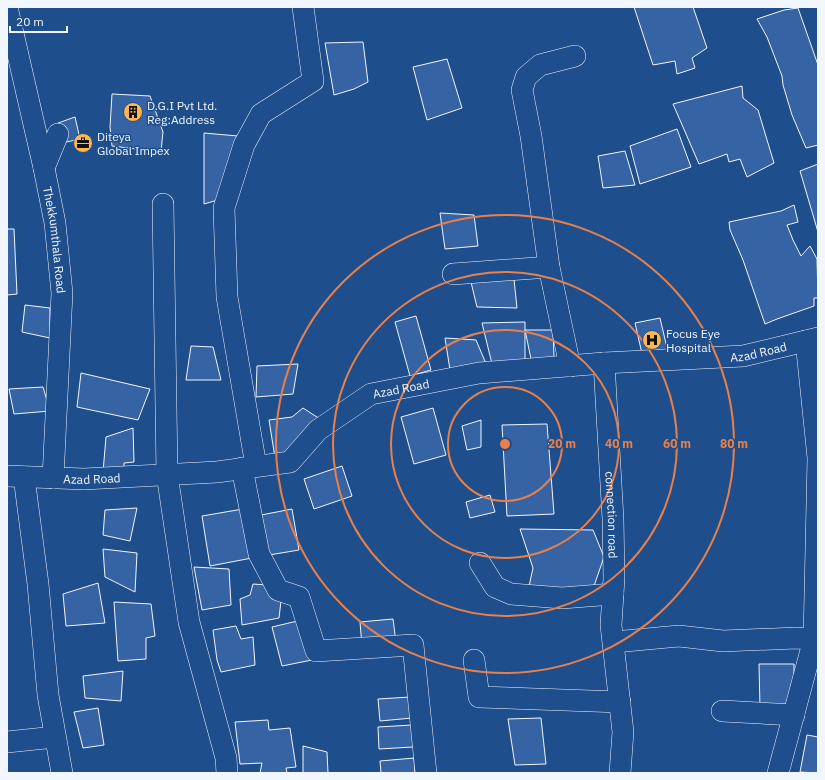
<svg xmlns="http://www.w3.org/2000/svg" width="825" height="780" font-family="'IBM Plex Sans',sans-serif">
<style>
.building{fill:#3563a3;stroke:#f2f6ff}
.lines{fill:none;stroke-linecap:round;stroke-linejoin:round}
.minor-casing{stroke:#f2f6ff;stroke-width:22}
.minor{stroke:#1f4e8c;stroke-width:21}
.ring{fill:none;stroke:#ea8049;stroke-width:2}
.labels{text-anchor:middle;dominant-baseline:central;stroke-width:3;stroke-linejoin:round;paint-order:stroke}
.poi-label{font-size:12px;fill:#f2f6ff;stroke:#1f4e8c;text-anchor:start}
.street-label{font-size:12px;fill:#f2f6ff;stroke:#1f4e8c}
.centre{fill:#ea8049;stroke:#1f4e8c;stroke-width:2}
.ring-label{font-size:12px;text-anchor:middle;font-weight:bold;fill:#ea8049;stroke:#1f4e8c;stroke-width:3;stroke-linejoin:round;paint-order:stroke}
</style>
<rect width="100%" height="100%" fill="#1f4e8c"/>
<g class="building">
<path d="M 634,7 L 693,7 L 707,48 L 692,58 L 695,68 L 677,74 L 675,61 L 653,65 Z"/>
<path d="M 798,8 L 818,65 L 818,145 L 806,148 L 792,115 L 783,85 L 782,76 L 767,37 L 757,19 L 784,10 Z"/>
<path d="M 363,42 L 368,82 L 354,89 L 334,95 L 325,43 Z"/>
<path d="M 447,59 L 462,108 L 427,120 L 413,67 Z"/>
<path d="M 742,86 L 743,98 L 758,110 L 774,163 L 747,177 L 740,159 L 729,162 L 727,154 L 699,164 L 673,104 Z"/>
<path d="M 112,94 L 150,96 L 163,132 L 161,151 L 136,149 L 112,146 L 110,127 Z"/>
<path d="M 75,117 L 80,139 L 62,143 L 58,123 Z"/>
<path d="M 677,129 L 691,167 L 640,184 L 630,146 Z"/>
<path d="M 204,133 L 238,136 L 228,197 L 204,204 Z"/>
<path d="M 625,151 L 635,185 L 603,188 L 598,156 Z"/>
<path d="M 818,164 L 818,232 L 800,171 Z"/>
<path d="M 794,205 L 798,222 L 787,225 L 793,240 L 801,256 L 810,246 L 817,259 L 818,298 L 814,298 L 814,306 L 777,319 L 765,324 L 743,260 L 730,230 L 729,222 L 781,211 Z"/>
<path d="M 440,213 L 474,215 L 478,246 L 445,249 Z"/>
<path d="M 7,229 L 14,229 L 17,294 L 7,295 Z"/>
<path d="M 513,270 L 517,308 L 477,307 L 470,278 Z"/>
<path d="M 25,305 L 50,308 L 50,338 L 22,332 Z"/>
<path d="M 416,316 L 431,370 L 410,376 L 395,322 Z"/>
<path d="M 660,318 L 668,352 L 643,358 L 635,323 Z"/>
<path d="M 525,322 L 525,363 L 494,372 L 482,323 Z"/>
<path d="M 525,330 L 553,330 L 554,358 L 531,359 Z"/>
<path d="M 445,338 L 476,340 L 487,366 L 450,370 Z"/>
<path d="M 191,346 L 213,347 L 221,380 L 186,380 Z"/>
<path d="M 298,364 L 293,394 L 256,397 L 257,366 Z"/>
<path d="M 81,373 L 150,389 L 138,420 L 77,407 Z"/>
<path d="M 43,387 L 50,411 L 14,414 L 9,389 Z"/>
<path d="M 303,408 L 320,419 L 276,464 L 269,420 L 292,417 Z"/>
<path d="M 433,408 L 446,455 L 414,464 L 401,417 Z"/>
<path d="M 481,420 L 481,447 L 467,450 L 462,426 Z"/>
<path d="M 547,424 L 554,514 L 507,516 L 502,425 Z"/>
<path d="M 133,428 L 134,462 L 124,463 L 124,471 L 103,472 L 106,437 Z"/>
<path d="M 342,466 L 352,496 L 314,509 L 304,479 Z"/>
<path d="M 490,495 L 495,512 L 470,518 L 466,502 Z"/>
<path d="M 137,508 L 130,541 L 103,535 L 105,510 Z"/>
<path d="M 243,509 L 252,558 L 210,566 L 202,516 Z"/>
<path d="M 292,509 L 299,550 L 263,556 L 256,516 Z"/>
<path d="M 520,529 L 593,530 L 604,557 L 594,586 L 528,591 L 533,568 Z"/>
<path d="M 103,549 L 137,553 L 135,592 L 105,577 Z"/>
<path d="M 194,567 L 229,569 L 231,605 L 202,610 Z"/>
<path d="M 98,583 L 105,623 L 66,626 L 63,594 Z"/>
<path d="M 253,584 L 267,585 L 281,601 L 279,618 L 242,625 L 240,599 L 250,595 Z"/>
<path d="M 114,602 L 151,604 L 155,636 L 146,638 L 146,659 L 118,661 Z"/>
<path d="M 306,619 L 312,660 L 282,666 L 272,627 Z"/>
<path d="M 393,619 L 396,642 L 362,646 L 360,622 Z"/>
<path d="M 236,626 L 241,639 L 253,637 L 255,665 L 221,672 L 217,660 L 213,630 Z"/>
<path d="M 759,664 L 794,664 L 794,707 L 760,708 Z"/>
<path d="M 123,671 L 121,701 L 85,698 L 83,676 Z"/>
<path d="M 410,697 L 412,718 L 380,721 L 378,699 Z"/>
<path d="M 98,708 L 104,745 L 83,748 L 74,712 Z"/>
<path d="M 541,718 L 546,764 L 515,765 L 508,719 Z"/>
<path d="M 268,720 L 269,730 L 290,728 L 296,767 L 286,768 L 287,773 L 260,773 L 262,763 L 240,764 L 235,722 Z"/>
<path d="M 412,725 L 413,747 L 379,749 L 378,727 Z"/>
<path d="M 807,735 L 818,737 L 818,773 L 800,772 Z"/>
<path d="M 303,746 L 327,752 L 328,773 L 303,773 Z"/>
<path d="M 414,758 L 415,773 L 381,773 L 380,761 Z"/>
</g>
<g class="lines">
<defs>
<g id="minor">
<path id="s1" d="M 7,7 L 44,168 L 55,223 L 62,293 L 53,478"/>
<path d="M 44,168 L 58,134"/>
<path d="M 163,204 L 167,474 L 189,622 L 226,758 L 227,773"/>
<path d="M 453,274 L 549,267"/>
<path id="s2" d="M 604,363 L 613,519 L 614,578 L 611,625 L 623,732 L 620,773"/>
<path d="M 570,366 L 549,267 L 531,136 L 522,90 L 526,77 L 540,65 L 575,56"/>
<path d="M 256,466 L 227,297 L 224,208 L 244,145 L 261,114 L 313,81 L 303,7"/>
<path d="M 242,468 L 259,554 L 278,590 L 299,597 L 316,651 L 413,645 L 426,773"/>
<path id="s3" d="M 7,476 L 84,479 L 217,472 L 290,462 L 318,430 L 371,394 L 479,373 L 604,363 L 743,356 L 818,338"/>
<path d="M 24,477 L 38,584 L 48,695 L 62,773"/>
<path d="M 480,563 L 495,587 L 511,594 L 562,598 L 613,594"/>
<path d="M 614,642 L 679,636 L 723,641 L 796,638 L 818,639"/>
<path d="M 474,660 L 479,697 L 620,702"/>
<path d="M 722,711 L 794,715"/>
<path d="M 7,742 L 55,737"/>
<path d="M 778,773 L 814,639 L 818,458 L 806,341"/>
</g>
</defs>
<use href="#minor" class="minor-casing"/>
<use href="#minor" class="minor"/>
</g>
<g class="ring">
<circle cx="505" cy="444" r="57"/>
<circle cx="505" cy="444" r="114"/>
<circle cx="505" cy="444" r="172"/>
<circle cx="505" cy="444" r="229"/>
</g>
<defs>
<symbol id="building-disc" viewBox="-11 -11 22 22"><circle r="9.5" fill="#ffb74d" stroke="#1f4e8c"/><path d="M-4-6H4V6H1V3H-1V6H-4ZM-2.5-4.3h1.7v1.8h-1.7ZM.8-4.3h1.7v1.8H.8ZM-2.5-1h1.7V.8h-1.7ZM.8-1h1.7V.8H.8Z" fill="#111"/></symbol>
<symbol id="office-disc" viewBox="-11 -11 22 22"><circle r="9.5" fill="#ffb74d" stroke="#1f4e8c"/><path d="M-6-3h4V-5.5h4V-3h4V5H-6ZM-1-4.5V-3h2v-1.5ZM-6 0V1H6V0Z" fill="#111"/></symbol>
<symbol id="hospital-disc" viewBox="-11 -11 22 22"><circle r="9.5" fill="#ffb74d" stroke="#1f4e8c"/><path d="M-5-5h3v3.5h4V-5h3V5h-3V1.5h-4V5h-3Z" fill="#111"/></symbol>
</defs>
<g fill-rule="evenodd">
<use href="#building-disc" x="122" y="101" width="22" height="22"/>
<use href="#office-disc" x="72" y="132" width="22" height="22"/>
<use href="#hospital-disc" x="641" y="329" width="22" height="22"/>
</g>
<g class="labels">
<g class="poi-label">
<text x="147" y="105">D.G.I Pvt Ltd.<tspan x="147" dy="14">Reg:Address</tspan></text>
<text x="97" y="136">Diteya<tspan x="97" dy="14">Global Impex</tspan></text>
<text x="666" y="333">Focus Eye<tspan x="666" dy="14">Hospital</tspan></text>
</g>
<g class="street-label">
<text stroke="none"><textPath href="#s1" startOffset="238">Thekkumthala Road</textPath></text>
<text stroke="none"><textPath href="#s3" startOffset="781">Azad Road</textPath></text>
<text stroke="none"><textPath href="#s3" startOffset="421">Azad Road</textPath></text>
<text stroke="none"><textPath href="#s3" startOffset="85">Azad Road</textPath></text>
<text stroke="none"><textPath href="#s2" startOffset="152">connection road</textPath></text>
</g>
</g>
<circle cx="505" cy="444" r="6" class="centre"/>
<g class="ring-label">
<text x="562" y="448">20 m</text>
<text x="619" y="448">40 m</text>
<text x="677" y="448">60 m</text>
<text x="734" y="448">80 m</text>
</g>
<rect width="825" height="780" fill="none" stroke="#f2f6ff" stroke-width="16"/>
<path d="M10 26v6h57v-6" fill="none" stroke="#f2f6ff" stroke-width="2"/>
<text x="16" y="26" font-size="12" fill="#f2f6ff" stroke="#1f4e8c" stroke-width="3" paint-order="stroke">20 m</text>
</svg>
